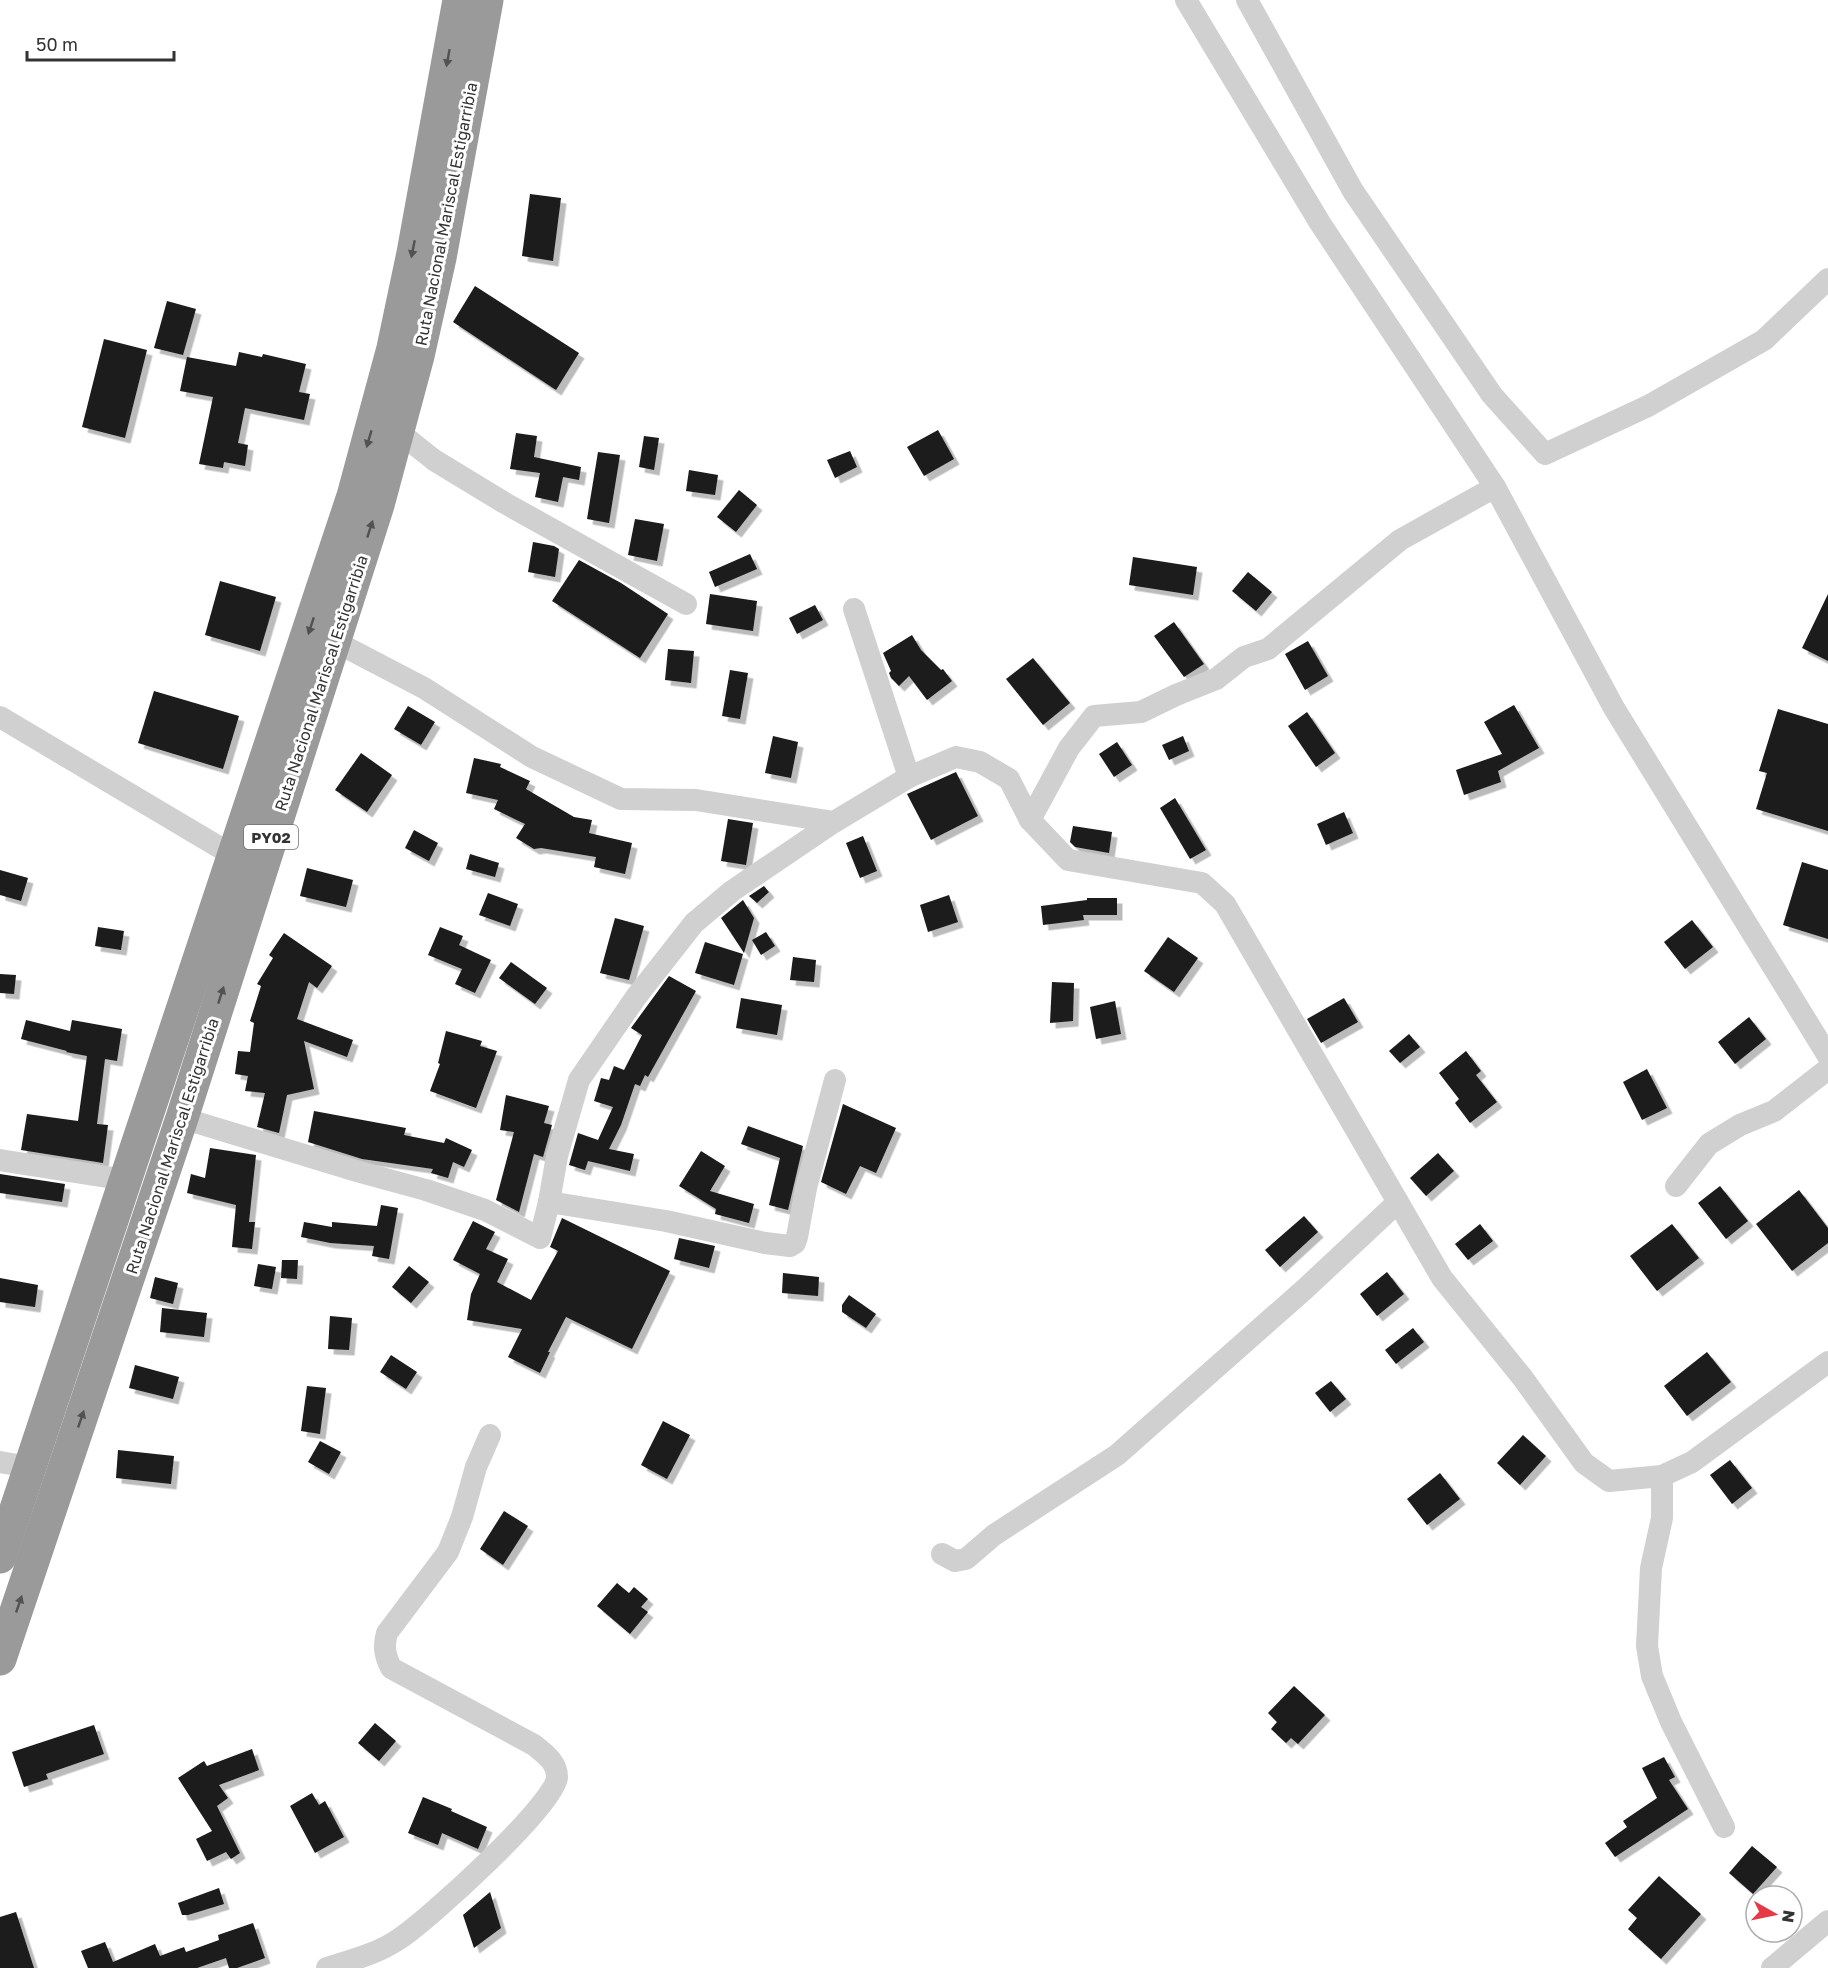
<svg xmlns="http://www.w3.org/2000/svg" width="1828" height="1968" font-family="'Golos Text',sans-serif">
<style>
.building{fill:#1a1a1a;filter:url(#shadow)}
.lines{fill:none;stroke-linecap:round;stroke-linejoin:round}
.minor{stroke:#d0d0d0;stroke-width:22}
.highway{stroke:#9a9a9a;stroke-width:33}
.oneway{fill:#525252}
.labels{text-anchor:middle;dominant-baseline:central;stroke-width:6;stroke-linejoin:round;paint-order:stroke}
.shield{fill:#fff;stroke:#707070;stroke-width:1.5}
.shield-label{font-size:15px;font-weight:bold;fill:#333}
.street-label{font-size:16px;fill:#333;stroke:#fff}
</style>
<defs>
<filter id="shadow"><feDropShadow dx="5.5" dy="5.5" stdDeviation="0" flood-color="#0004"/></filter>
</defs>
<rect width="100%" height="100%" fill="#fff"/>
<g class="building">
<path d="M 530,194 L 561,198 L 553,261 L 522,256 Z"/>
<path d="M 475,286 L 579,353 L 556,390 L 453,322 Z"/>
<path d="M 167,301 L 196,309 L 183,355 L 154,348 Z"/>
<path d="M 104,339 L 147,350 L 125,438 L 82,427 Z"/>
<path d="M 239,352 L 262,357 L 263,354 L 306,364 L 299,392 L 310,394 L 304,420 L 245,408 L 238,443 L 248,445 L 245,466 L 224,462 L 223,468 L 199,464 L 213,397 L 180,391 L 187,357 L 236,366 Z"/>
<path d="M 938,430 L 954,459 L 924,476 L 907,447 Z"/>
<path d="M 516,433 L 537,436 L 534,457 L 581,467 L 579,480 L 563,477 L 558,502 L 535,497 L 540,473 L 510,469 Z"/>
<path d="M 644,436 L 659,438 L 654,470 L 639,467 Z"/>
<path d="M 850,451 L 857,467 L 835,478 L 827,460 Z"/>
<path d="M 598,452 L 620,455 L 609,523 L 587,519 Z"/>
<path d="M 689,470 L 718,475 L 715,495 L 686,491 Z"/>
<path d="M 739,490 L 757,505 L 736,532 L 717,517 Z"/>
<path d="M 635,519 L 664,524 L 657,561 L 628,555 Z"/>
<path d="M 533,542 L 554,546 L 559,549 L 555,577 L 528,572 Z"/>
<path d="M 750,554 L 757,569 L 715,587 L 709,572 Z"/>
<path d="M 1133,557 L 1197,567 L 1193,595 L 1129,585 Z"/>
<path d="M 579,560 L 621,583 L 668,614 L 640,658 L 552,601 Z"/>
<path d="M 1248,572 L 1272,592 L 1256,611 L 1232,591 Z"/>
<path d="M 220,581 L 276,597 L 260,651 L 205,635 Z"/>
<path d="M 710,594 L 757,601 L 753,631 L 706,624 Z"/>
<path d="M 1828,594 L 1828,661 L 1802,648 Z"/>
<path d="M 815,605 L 823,620 L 797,634 L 789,618 Z"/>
<path d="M 1174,622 L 1204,664 L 1184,677 L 1154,636 Z"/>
<path d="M 912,635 L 921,650 L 941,670 L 943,669 L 952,681 L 927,700 L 909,676 L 899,686 L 891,678 L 889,673 L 891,671 L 883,653 Z"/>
<path d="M 1308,641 L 1328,676 L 1305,690 L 1285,654 Z"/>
<path d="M 668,649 L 694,651 L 691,683 L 665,680 Z"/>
<path d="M 1033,658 L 1070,703 L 1043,725 L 1006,679 Z"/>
<path d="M 730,670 L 748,673 L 740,719 L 722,716 Z"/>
<path d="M 154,691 L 239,716 L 223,769 L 138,743 Z"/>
<path d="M 1514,705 L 1539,748 L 1498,771 L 1501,782 L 1464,795 L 1456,770 L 1502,754 L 1484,722 Z"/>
<path d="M 408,706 L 435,722 L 421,745 L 394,729 Z"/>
<path d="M 1778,709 L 1828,724 L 1828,831 L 1756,809 L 1767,773 L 1759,771 Z"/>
<path d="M 1307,712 L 1335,753 L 1316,767 L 1288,726 Z"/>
<path d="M 773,736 L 798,742 L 791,778 L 765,773 Z"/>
<path d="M 1183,736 L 1189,751 L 1169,760 L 1162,745 Z"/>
<path d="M 1117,742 L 1132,765 L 1114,777 L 1099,754 Z"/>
<path d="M 361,753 L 392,775 L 367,812 L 335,790 Z"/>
<path d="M 474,758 L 501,764 L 500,767 L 530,781 L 526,789 L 574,817 L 592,820 L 589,833 L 632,843 L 625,874 L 594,867 L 596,857 L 541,848 L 534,849 L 516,838 L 525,824 L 494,809 L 498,800 L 466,793 Z"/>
<path d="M 956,772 L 978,816 L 931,840 L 907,794 Z"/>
<path d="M 1175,798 L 1206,850 L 1190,859 L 1160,808 Z"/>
<path d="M 1344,812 L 1353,833 L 1326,845 L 1317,824 Z"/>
<path d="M 728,819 L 753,823 L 746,865 L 721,861 Z"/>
<path d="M 1073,826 L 1112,832 L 1109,853 L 1075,847 L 1070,842 Z"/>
<path d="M 414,830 L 438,843 L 429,861 L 405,848 Z"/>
<path d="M 863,836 L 877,871 L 860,878 L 846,843 Z"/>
<path d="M 470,854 L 499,863 L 495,877 L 466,869 Z"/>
<path d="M 1802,862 L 1828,870 L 1828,939 L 1783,925 Z"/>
<path d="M 307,868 L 353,880 L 346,907 L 300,896 Z"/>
<path d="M 0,870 L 28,878 L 21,901 L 0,895 Z"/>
<path d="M 764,886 L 769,892 L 757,903 L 749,896 Z"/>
<path d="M 488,893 L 518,904 L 510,926 L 479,915 Z"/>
<path d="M 949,895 L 958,922 L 928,932 L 920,905 Z"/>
<path d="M 1087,898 L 1117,898 L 1117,915 L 1083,915 L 1084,920 L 1043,925 L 1041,906 L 1087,900 Z"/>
<path d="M 743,900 L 754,918 L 744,953 L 721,918 Z"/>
<path d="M 615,918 L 644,926 L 629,980 L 600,973 Z"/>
<path d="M 1692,920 L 1713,947 L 1685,969 L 1664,942 Z"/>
<path d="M 98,927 L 124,931 L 121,950 L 95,946 Z"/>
<path d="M 440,927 L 463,936 L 459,945 L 491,960 L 475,993 L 455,984 L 462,969 L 428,955 Z"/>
<path d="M 766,932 L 775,946 L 761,955 L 752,940 Z"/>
<path d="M 284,933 L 332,966 L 317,988 L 309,982 L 297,1019 L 353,1040 L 347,1057 L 304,1041 L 314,1089 L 287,1095 L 279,1133 L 257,1127 L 265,1093 L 245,1091 L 248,1076 L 235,1074 L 238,1051 L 250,1052 L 254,1023 L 250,1021 L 261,986 L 257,984 L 273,958 L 269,955 Z"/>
<path d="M 1168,937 L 1198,958 L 1174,992 L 1144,971 Z"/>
<path d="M 705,942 L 743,954 L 734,985 L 695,973 Z"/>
<path d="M 793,957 L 816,960 L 814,982 L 790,980 Z"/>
<path d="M 511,962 L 547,988 L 535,1004 L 499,978 Z"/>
<path d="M 0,974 L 16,975 L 14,994 L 0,993 Z"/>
<path d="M 669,976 L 696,991 L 648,1077 L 645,1075 L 640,1086 L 635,1084 L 621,1125 L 609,1149 L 634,1154 L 630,1171 L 588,1161 L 585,1170 L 569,1165 L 578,1133 L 598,1140 L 613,1107 L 594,1101 L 601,1078 L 609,1080 L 614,1066 L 624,1070 L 642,1035 L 631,1028 Z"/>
<path d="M 1052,982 L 1074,983 L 1073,1021 L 1050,1023 Z"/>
<path d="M 741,998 L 782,1005 L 777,1035 L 736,1028 Z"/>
<path d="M 1344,998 L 1358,1022 L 1321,1043 L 1307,1019 Z"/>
<path d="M 1115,1001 L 1121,1034 L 1096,1039 L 1090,1007 Z"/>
<path d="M 1749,1017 L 1766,1039 L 1735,1064 L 1718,1042 Z"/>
<path d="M 26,1020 L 70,1031 L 72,1020 L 122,1029 L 117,1061 L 105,1059 L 97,1124 L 108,1125 L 103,1163 L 21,1150 L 27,1114 L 78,1121 L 87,1056 L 66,1052 L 67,1051 L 21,1039 Z"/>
<path d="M 446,1031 L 482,1041 L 480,1046 L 497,1051 L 476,1108 L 430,1091 L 440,1064 L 438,1063 Z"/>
<path d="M 1409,1034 L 1420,1047 L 1400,1063 L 1389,1051 Z"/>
<path d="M 1466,1051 L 1481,1071 L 1476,1075 L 1497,1102 L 1470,1123 L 1455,1103 L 1459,1099 L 1439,1073 Z"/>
<path d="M 1647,1069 L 1667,1108 L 1642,1120 L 1623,1082 Z"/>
<path d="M 506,1095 L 549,1106 L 544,1123 L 552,1125 L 543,1157 L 534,1154 L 519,1212 L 496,1200 L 514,1132 L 500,1130 Z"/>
<path d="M 843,1104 L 896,1128 L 876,1173 L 860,1166 L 846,1194 L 821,1182 Z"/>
<path d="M 314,1111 L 406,1128 L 404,1135 L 444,1143 L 446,1138 L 472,1150 L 464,1167 L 453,1162 L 448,1178 L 431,1173 L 433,1169 L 362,1159 L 308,1142 Z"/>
<path d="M 748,1126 L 803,1146 L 788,1210 L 769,1205 L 780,1158 L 741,1144 Z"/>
<path d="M 210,1148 L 256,1155 L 249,1222 L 255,1222 L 252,1249 L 232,1247 L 236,1205 L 187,1193 L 191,1174 L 205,1178 Z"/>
<path d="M 701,1151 L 725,1166 L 710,1191 L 754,1204 L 749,1223 L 715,1214 L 716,1209 L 679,1186 Z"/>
<path d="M 1438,1153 L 1454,1171 L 1426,1196 L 1410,1178 Z"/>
<path d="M 0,1174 L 65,1184 L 62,1202 L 0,1193 Z"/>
<path d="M 1720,1186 L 1748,1221 L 1726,1239 L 1698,1203 Z"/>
<path d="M 1799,1190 L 1828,1228 L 1828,1243 L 1792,1271 L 1756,1224 Z"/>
<path d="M 381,1205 L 398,1208 L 389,1259 L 372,1256 L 374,1246 L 330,1243 L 301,1237 L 304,1222 L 332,1227 L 332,1222 L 377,1226 Z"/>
<path d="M 1304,1216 L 1318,1232 L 1280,1267 L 1265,1250 Z"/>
<path d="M 562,1218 L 670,1271 L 632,1349 L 566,1317 L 548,1352 L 550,1352 L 540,1373 L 508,1357 L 522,1329 L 467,1320 L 471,1294 L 480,1274 L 453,1260 L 473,1221 L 495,1232 L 486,1249 L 508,1259 L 497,1282 L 531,1300 L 558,1251 L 550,1247 Z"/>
<path d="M 1480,1224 L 1493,1241 L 1468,1260 L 1455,1244 Z"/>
<path d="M 1672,1224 L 1699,1258 L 1657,1291 L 1630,1256 Z"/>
<path d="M 679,1238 L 715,1246 L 709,1268 L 674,1259 Z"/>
<path d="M 282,1260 L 298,1260 L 297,1279 L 281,1278 Z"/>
<path d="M 258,1264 L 276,1267 L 272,1289 L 254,1286 Z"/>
<path d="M 409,1266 L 429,1282 L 411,1303 L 392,1287 Z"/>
<path d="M 1387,1272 L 1404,1294 L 1377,1316 L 1360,1294 Z"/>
<path d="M 783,1273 L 819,1277 L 818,1296 L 782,1293 Z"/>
<path d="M 155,1277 L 178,1283 L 173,1304 L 150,1298 Z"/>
<path d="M 0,1278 L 38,1285 L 35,1307 L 0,1302 Z"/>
<path d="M 849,1295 L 876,1314 L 866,1328 L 842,1312 L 842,1305 Z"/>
<path d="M 162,1308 L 207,1313 L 204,1337 L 160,1332 Z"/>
<path d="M 330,1316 L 352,1318 L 349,1350 L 328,1349 Z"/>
<path d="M 1413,1328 L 1424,1342 L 1396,1364 L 1385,1350 Z"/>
<path d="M 1707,1352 L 1731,1382 L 1687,1416 L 1664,1386 Z"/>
<path d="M 391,1355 L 417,1372 L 406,1389 L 380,1372 Z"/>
<path d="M 135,1365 L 179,1377 L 173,1399 L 129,1388 Z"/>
<path d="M 1331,1381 L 1346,1399 L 1330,1412 L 1315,1393 Z"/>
<path d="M 307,1386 L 326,1388 L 320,1434 L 301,1431 Z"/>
<path d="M 663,1421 L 690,1435 L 667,1479 L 641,1465 Z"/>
<path d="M 1523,1435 L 1546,1456 L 1520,1485 L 1497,1463 Z"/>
<path d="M 320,1441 L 341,1452 L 329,1474 L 308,1462 Z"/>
<path d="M 118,1450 L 174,1456 L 171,1484 L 116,1478 Z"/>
<path d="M 1730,1460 L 1752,1488 L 1732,1504 L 1710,1475 Z"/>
<path d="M 1440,1473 L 1460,1499 L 1427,1525 L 1407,1499 Z"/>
<path d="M 504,1511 L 528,1526 L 503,1565 L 480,1549 Z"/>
<path d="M 617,1583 L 629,1593 L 634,1587 L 648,1599 L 641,1607 L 648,1612 L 630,1634 L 597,1606 Z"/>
<path d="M 1294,1686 L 1325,1715 L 1298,1744 L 1291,1738 L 1286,1743 L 1271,1729 L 1277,1722 L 1268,1713 Z"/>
<path d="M 375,1723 L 396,1741 L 379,1761 L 358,1743 Z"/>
<path d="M 94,1725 L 104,1754 L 46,1774 L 48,1779 L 24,1787 L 12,1752 Z"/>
<path d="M 252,1749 L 259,1770 L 219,1785 L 228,1798 L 217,1806 L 240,1853 L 231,1859 L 226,1852 L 207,1861 L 196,1839 L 212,1831 L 178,1778 L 204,1761 L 207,1766 Z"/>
<path d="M 1664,1757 L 1675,1777 L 1669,1780 L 1688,1809 L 1615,1857 L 1605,1843 L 1627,1827 L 1623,1821 L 1657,1798 L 1642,1768 Z"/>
<path d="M 312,1793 L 319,1805 L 325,1801 L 344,1837 L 315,1853 L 290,1806 Z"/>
<path d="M 423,1797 L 452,1809 L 451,1811 L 487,1827 L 478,1849 L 442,1833 L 438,1845 L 408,1833 Z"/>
<path d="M 1752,1846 L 1777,1867 L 1753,1894 L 1729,1873 Z"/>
<path d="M 1659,1876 L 1701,1914 L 1661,1959 L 1628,1929 L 1637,1918 L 1628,1910 Z"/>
<path d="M 219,1888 L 224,1904 L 188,1915 L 182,1915 L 178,1903 Z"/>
<path d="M 490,1892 L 501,1928 L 474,1948 L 463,1915 Z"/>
<path d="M 16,1912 L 34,1968 L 0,1968 L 0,1917 Z"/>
<path d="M 253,1923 L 265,1958 L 237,1968 L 229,1968 L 226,1958 L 197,1968 L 88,1968 L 81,1951 L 105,1942 L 113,1962 L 155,1944 L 160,1956 L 184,1947 L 186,1952 L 219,1940 L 218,1935 Z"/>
</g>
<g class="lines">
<g class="minor">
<path d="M 1186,0 L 1320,223 L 1495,487 L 1614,708 L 1828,1056"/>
<path d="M 1247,0 L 1353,191 L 1492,395 L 1545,454 L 1648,406 L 1764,340 L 1828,279"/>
<path d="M 399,432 L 434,460 L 503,502 L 686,604"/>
<path d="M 1495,487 L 1400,540 L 1268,649 L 1244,657 L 1216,679 L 1176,695 L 1141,712 L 1094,716 L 1069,748 L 1030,820 L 1068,860 L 1202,883 L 1225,904 L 1442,1278 L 1522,1377 L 1584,1463 L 1609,1481 L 1662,1476 L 1692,1462 L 1828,1362"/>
<path d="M 854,609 L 909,777"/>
<path d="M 334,641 L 424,688 L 532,757 L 621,799 L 696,800 L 834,822"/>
<path d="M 0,717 L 234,856"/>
<path d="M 182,1118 L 360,1172 L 426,1190 L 485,1210 L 540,1238 L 549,1202 L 557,1156 L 579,1080 L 636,997 L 694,923 L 732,891 L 834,822 L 909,777 L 956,757 L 980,762 L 1009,779 L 1030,820"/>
<path d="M 0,1160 L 126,1180"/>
<path d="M 1676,1186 L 1709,1144 L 1740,1125 L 1774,1111 L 1828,1069"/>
<path d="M 549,1202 L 666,1221 L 765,1243 L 790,1246 L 795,1243 L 797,1237 L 806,1188 L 835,1080"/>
<path d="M 0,1462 L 30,1467"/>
<path d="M 1662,1476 L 1662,1518 L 1651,1568 L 1647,1646 L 1652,1676 L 1671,1722 L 1724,1827"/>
<path d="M 942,1554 L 955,1561 L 966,1559 L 994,1535 L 1117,1455 L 1306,1288 L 1398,1202"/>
<path d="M 327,1968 C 352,1960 377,1954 399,1939 C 426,1922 557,1803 557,1777 C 557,1762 545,1754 534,1745 L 391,1668 C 385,1655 383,1647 387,1633 L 448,1552 L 462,1517 L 476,1467 L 490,1435"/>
<path d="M 1772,1968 L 1828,1921"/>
</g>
<g class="highway">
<path d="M 0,1557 L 353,496 L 393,348 L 413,253 L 459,0"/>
<path d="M 0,1659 L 182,1118 L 378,505 L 418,356 L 440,258 L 487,0"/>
</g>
</g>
<defs><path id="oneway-solid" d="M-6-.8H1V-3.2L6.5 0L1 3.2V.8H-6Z" transform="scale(1.5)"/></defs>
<g class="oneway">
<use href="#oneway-solid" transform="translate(448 58) rotate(100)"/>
<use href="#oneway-solid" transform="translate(413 249) rotate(101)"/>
<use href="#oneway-solid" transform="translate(369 439) rotate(106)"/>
<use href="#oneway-solid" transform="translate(370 529) rotate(-72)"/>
<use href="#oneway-solid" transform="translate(311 626) rotate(108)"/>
<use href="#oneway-solid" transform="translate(221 995) rotate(-72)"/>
<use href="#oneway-solid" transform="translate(81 1419) rotate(-71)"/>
<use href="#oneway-solid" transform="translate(19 1604) rotate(-71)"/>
</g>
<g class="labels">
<rect class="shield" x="244" y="825" width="54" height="24" rx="4.5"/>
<g class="shield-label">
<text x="271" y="837">PY02</text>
</g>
<g class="street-label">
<text transform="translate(446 214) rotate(-79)">Ruta Nacional Mariscal Estigarribia</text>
<text transform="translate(321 683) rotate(-72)">Ruta Nacional Mariscal Estigarribia</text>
<text transform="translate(172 1146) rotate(-72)">Ruta Nacional Mariscal Estigarribia</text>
</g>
</g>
<g transform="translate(1774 1914) rotate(99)"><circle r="28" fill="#ffffff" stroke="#adadad" stroke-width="1.5"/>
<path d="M0-4.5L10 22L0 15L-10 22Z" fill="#e63946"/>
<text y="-9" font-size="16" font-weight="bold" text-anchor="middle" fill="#333333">N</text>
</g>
<path d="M27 51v9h147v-9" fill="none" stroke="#333333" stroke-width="3"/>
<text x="36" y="51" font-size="18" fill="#333333" stroke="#ffffff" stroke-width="4.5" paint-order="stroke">50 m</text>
</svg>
